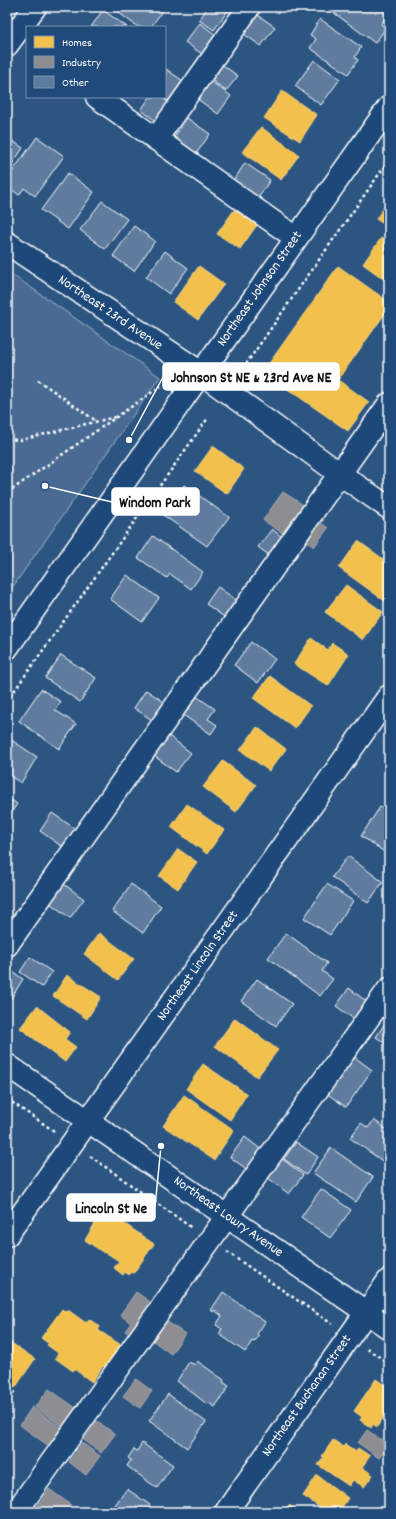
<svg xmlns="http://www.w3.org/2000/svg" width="396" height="1519" font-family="Dekko,sans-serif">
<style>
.green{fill:#486b92;stroke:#a4b5c8}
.homes{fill:#f2c14e;stroke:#f6d483}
.industry{fill:#8d8d92;stroke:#afafb3}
.building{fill:#5e7c9f;stroke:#fff}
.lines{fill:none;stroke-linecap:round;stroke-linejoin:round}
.minor-casing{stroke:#fff;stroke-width:25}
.major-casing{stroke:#fff;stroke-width:25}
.path{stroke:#fff;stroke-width:2.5;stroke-dasharray:3 3;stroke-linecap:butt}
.minor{stroke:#1f4a7a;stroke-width:22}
.major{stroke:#1f4a7a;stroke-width:22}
.labels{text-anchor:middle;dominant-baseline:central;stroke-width:4;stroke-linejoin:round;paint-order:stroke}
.street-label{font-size:14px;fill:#fff;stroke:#1f4a7a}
.leader{fill:none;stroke:#fff;stroke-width:1.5}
.callout-dot{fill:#fff;stroke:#1f4a7a;stroke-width:1.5}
.callout{fill:#fff;stroke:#fff;stroke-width:1.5}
.callout-label{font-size:15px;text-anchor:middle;font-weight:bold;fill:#111}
</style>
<rect width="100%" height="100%" fill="#2c5582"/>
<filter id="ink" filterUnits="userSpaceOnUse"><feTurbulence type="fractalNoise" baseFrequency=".025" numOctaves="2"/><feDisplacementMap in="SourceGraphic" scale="8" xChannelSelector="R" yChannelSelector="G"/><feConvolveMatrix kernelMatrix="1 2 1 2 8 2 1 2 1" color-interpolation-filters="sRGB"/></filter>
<g filter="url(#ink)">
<path class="green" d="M 7,271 L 160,377 L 7,595 Z"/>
<g class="homes">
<path d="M 282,91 L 317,115 L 300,141 L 264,118 Z"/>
<path d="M 261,127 L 299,155 L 281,180 L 242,152 Z"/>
<path d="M 389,200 L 389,228 L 376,219 Z"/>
<path d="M 234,210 L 257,225 L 240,249 L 217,234 Z"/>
<path d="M 381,238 L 389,244 L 389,283 L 363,264 Z"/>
<path d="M 199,266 L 224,284 L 198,320 L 173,302 Z"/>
<path d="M 338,266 L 389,302 L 389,308 L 338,380 L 369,402 L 348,431 L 263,372 Z"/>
<path d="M 213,446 L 244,469 L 227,494 L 195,471 Z"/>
<path d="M 358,541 L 389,563 L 389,604 L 339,568 Z"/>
<path d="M 346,585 L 383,612 L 363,640 L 325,612 Z"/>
<path d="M 311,638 L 328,650 L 332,643 L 349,654 L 328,686 L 294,664 Z"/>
<path d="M 270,676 L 311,706 L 295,728 L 253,698 Z"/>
<path d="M 257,727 L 286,749 L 269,771 L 240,750 Z"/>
<path d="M 223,761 L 256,785 L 236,812 L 203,787 Z"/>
<path d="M 187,804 L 224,830 L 207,854 L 171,827 Z"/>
<path d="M 178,849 L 197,862 L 178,889 L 159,876 Z"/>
<path d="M 99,933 L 134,959 L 118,980 L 84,954 Z"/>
<path d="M 67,975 L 101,997 L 87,1019 L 53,996 Z"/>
<path d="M 37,1006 L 70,1032 L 65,1039 L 76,1047 L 65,1062 L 20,1028 Z"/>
<path d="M 235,1018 L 278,1050 L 257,1077 L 215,1046 Z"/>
<path d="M 203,1064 L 247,1094 L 230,1120 L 186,1089 Z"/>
<path d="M 184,1095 L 234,1130 L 214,1160 L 163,1126 Z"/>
<path d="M 100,1215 L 105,1219 L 108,1215 L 111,1217 L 112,1215 L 154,1244 L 133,1274 L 131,1272 L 129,1275 L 125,1272 L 123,1275 L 114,1268 L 119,1261 L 105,1252 L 104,1253 L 85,1240 Z"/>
<path d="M 62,1309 L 66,1312 L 68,1310 L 86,1323 L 89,1319 L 100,1327 L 98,1330 L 121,1345 L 114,1355 L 116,1357 L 112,1363 L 109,1361 L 105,1367 L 103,1366 L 92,1382 L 74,1369 L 73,1371 L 55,1358 L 58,1353 L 47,1345 L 49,1344 L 41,1338 Z"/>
<path d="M 7,1340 L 35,1359 L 15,1388 L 7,1382 Z"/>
<path d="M 376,1379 L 389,1388 L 389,1409 L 377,1427 L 373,1424 L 371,1428 L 360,1420 L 362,1417 L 354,1411 Z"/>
<path d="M 333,1440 L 344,1447 L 345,1444 L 356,1452 L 358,1448 L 370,1456 L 362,1467 L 373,1475 L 364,1487 L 353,1480 L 349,1486 L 318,1465 L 324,1457 L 322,1456 Z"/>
<path d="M 317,1475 L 348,1498 L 339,1512 L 327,1512 L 303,1496 Z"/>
<path d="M 289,1505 L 294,1509 L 299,1512 L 284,1512 Z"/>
</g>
<g class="industry">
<path d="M 283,492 L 305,506 L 285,535 L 263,520 Z"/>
<path d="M 318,516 L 324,520 L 321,523 L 328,528 L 314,547 L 302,538 Z"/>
<path d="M 136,1292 L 157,1307 L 135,1338 L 125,1331 L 131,1323 L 120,1315 Z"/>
<path d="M 166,1321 L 185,1334 L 171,1354 L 152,1340 Z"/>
<path d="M 136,1379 L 152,1391 L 140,1408 L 123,1396 Z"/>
<path d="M 49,1389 L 83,1413 L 70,1432 L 35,1407 Z"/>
<path d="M 32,1407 L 63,1429 L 50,1447 L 20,1425 Z"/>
<path d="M 97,1421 L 115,1434 L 101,1453 L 84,1440 Z"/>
<path d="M 367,1430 L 389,1445 L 379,1458 L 358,1443 Z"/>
<path d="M 82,1443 L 100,1456 L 86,1475 L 69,1462 Z"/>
<path d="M 49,1489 L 71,1505 L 66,1512 L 42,1512 L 36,1508 Z"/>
</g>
<g class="building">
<path d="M 111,7 L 165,7 L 151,27 L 138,27 Z"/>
<path d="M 208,7 L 226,7 L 229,9 L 214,30 L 199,20 Z"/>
<path d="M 326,7 L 379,7 L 389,14 L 381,24 L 386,28 L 375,43 Z"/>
<path d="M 103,10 L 127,27 L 91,27 Z"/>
<path d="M 255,13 L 275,27 L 261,46 L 241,32 Z"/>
<path d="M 320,19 L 361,47 L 355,57 L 358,60 L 348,74 L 310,48 L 316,39 L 310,35 Z"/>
<path d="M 200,23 L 220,38 L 206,57 L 185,42 Z"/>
<path d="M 314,60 L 340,79 L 321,105 L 295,86 Z"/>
<path d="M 220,63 L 238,76 L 226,91 L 209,78 Z"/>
<path d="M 166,69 L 187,84 L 173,104 L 163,97 L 165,97 Z"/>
<path d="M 209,80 L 231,96 L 218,114 L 196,98 Z"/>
<path d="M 150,97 L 161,97 L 171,104 L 159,123 L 141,110 Z"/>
<path d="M 187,118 L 210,134 L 196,154 L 173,139 Z"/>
<path d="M 7,137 L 23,148 L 7,172 Z"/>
<path d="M 37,137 L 64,156 L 35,196 L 24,188 L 19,195 L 7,186 L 7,179 Z"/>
<path d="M 245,163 L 270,180 L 255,203 L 230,186 Z"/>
<path d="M 68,173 L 94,192 L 68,229 L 41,210 Z"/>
<path d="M 102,201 L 127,219 L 105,249 L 80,230 Z"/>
<path d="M 134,226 L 155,241 L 134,271 L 113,256 Z"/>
<path d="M 165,251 L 188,268 L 169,294 L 146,277 Z"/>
<path d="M 184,485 L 229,517 L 207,546 L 163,515 Z"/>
<path d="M 272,529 L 283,538 L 270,556 L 258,547 Z"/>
<path d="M 153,536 L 203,572 L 191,589 L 170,574 L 167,578 L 138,558 Z"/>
<path d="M 127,575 L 159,598 L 142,622 L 110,599 Z"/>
<path d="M 218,587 L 239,602 L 227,619 L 206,604 Z"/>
<path d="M 251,642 L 275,659 L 258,683 L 234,665 Z"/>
<path d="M 61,655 L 96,678 L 80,702 L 45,678 Z"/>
<path d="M 41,689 L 61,702 L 55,710 L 76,724 L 59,749 L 19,721 Z"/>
<path d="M 146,690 L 167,704 L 155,722 L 134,708 Z"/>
<path d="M 193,694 L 215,709 L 208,719 L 217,725 L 211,734 L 180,713 Z"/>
<path d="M 165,733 L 191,753 L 176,772 L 150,753 Z"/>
<path d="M 7,737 L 37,757 L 21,783 L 7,774 Z"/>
<path d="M 7,797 L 17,804 L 7,819 Z"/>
<path d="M 380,807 L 389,813 L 389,855 L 361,836 Z"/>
<path d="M 52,813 L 77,830 L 64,848 L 40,831 Z"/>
<path d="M 348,856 L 383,882 L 368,903 L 332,877 Z"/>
<path d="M 61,882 L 84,899 L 70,918 L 47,901 Z"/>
<path d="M 131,884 L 161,906 L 143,933 L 112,911 Z"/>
<path d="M 327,884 L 353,901 L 330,935 L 304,918 Z"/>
<path d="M 286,933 L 327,963 L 322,971 L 333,979 L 320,996 L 268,958 Z"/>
<path d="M 30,957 L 52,972 L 42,987 L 20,972 Z"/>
<path d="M 7,968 L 23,979 L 10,1000 L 7,998 Z"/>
<path d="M 257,979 L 292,1004 L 276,1026 L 241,1001 Z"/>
<path d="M 349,988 L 371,1005 L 358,1022 L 336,1006 Z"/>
<path d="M 389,1017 L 389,1046 L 376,1037 Z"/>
<path d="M 353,1056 L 372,1070 L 346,1107 L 326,1093 Z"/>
<path d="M 389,1095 L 389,1105 L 385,1102 Z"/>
<path d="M 374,1120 L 389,1131 L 388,1165 L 350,1138 L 361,1123 L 368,1128 Z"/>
<path d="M 245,1137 L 263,1151 L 249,1171 L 230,1157 Z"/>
<path d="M 296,1142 L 318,1157 L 306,1175 L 284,1159 Z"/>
<path d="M 331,1148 L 373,1177 L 356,1202 L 313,1173 Z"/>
<path d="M 281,1158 L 303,1175 L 289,1194 L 267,1177 Z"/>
<path d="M 321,1189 L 351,1210 L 330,1238 L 301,1217 Z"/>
<path d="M 223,1292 L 265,1322 L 257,1334 L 259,1336 L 254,1342 L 252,1341 L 245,1352 L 219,1334 L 222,1329 L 216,1325 L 222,1316 L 214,1310 L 213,1312 L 211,1310 Z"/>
<path d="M 197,1361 L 224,1380 L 223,1382 L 229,1386 L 215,1407 L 209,1403 L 207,1404 L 177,1381 L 189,1362 L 195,1365 Z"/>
<path d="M 7,1386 L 15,1392 L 7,1403 Z"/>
<path d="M 168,1394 L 206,1422 L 187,1448 L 149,1421 Z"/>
<path d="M 142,1443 L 173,1465 L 157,1488 L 127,1466 L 131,1460 L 128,1458 L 134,1449 L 137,1451 Z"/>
<path d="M 127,1489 L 150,1505 L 146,1512 L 113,1512 L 117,1506 L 115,1505 Z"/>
</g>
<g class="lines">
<defs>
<g id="minor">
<path d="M 7,45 L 35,7"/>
<path d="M 97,97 L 296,238"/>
<path d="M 156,139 L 249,7"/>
<path d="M 7,243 L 201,373 L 340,474 L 389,508"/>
<path d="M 7,945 L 389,404"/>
<path d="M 7,1235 L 389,696"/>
<path d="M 16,1512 L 389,989"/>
<path d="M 226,1512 L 389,1280"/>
</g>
<g id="major">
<path d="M 7,648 L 389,107"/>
<path d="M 7,1065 L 389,1328"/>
</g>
</defs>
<use href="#minor" class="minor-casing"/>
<use href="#major" class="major-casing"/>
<g class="path">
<path d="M 239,374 L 389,160"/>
<path d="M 38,380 L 96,421"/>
<path d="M 7,439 L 21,440 L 115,417"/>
<path d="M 7,493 L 161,386"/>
<path d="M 7,701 L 208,418"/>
<path d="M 7,1099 L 54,1131"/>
<path d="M 90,1156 L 192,1228"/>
<path d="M 227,1252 L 332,1324"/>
<path d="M 367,1349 L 389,1363"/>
</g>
<use href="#minor" class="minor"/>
<use href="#major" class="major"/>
</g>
</g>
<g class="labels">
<g class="street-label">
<text transform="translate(260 289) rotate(-55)">Northeast Johnson Street</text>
<text transform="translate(110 313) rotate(34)">Northeast 23rd Avenue</text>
<text transform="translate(198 966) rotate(-55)">Northeast Lincoln Street</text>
<text transform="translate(228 1217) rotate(35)">Northeast Lowry Avenue</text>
<text transform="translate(307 1396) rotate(-55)">Northeast Buchanan Street</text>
</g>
</g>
<path class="leader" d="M129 440L163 377M45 486L112 502M161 1146L155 1207"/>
<g class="callout-dot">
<circle cx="129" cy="440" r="4"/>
<circle cx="45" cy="486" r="4"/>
<circle cx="161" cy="1146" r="4"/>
</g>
<g class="callout">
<rect x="163" y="363" width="176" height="27" rx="4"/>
<rect x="112" y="488" width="87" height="27" rx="4"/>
<rect x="67" y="1194" width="88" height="27" rx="4"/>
</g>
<g class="callout-label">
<text x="251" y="382">Johnson St NE &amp; 23rd Ave NE</text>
<text x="155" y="507">Windom Park</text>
<text x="111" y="1213">Lincoln St Ne</text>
</g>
<rect width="396" height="1519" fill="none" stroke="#1f4a7a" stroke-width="24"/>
<rect x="12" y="12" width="372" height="1495" fill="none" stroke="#fff" stroke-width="1.5" filter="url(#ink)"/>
<rect x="26" y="26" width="140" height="72" fill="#1f4a7a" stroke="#7992af"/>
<rect x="34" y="36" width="20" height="12" fill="#f2c14e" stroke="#7992af"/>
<text x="62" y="46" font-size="12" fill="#ffffff">Homes</text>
<rect x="34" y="56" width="20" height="12" fill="#8d8d92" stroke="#7992af"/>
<text x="62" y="66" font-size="12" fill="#ffffff">Industry</text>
<rect x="34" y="76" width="20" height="12" fill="#5e7c9f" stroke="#7992af"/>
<text x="62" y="86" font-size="12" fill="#ffffff">Other</text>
</svg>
